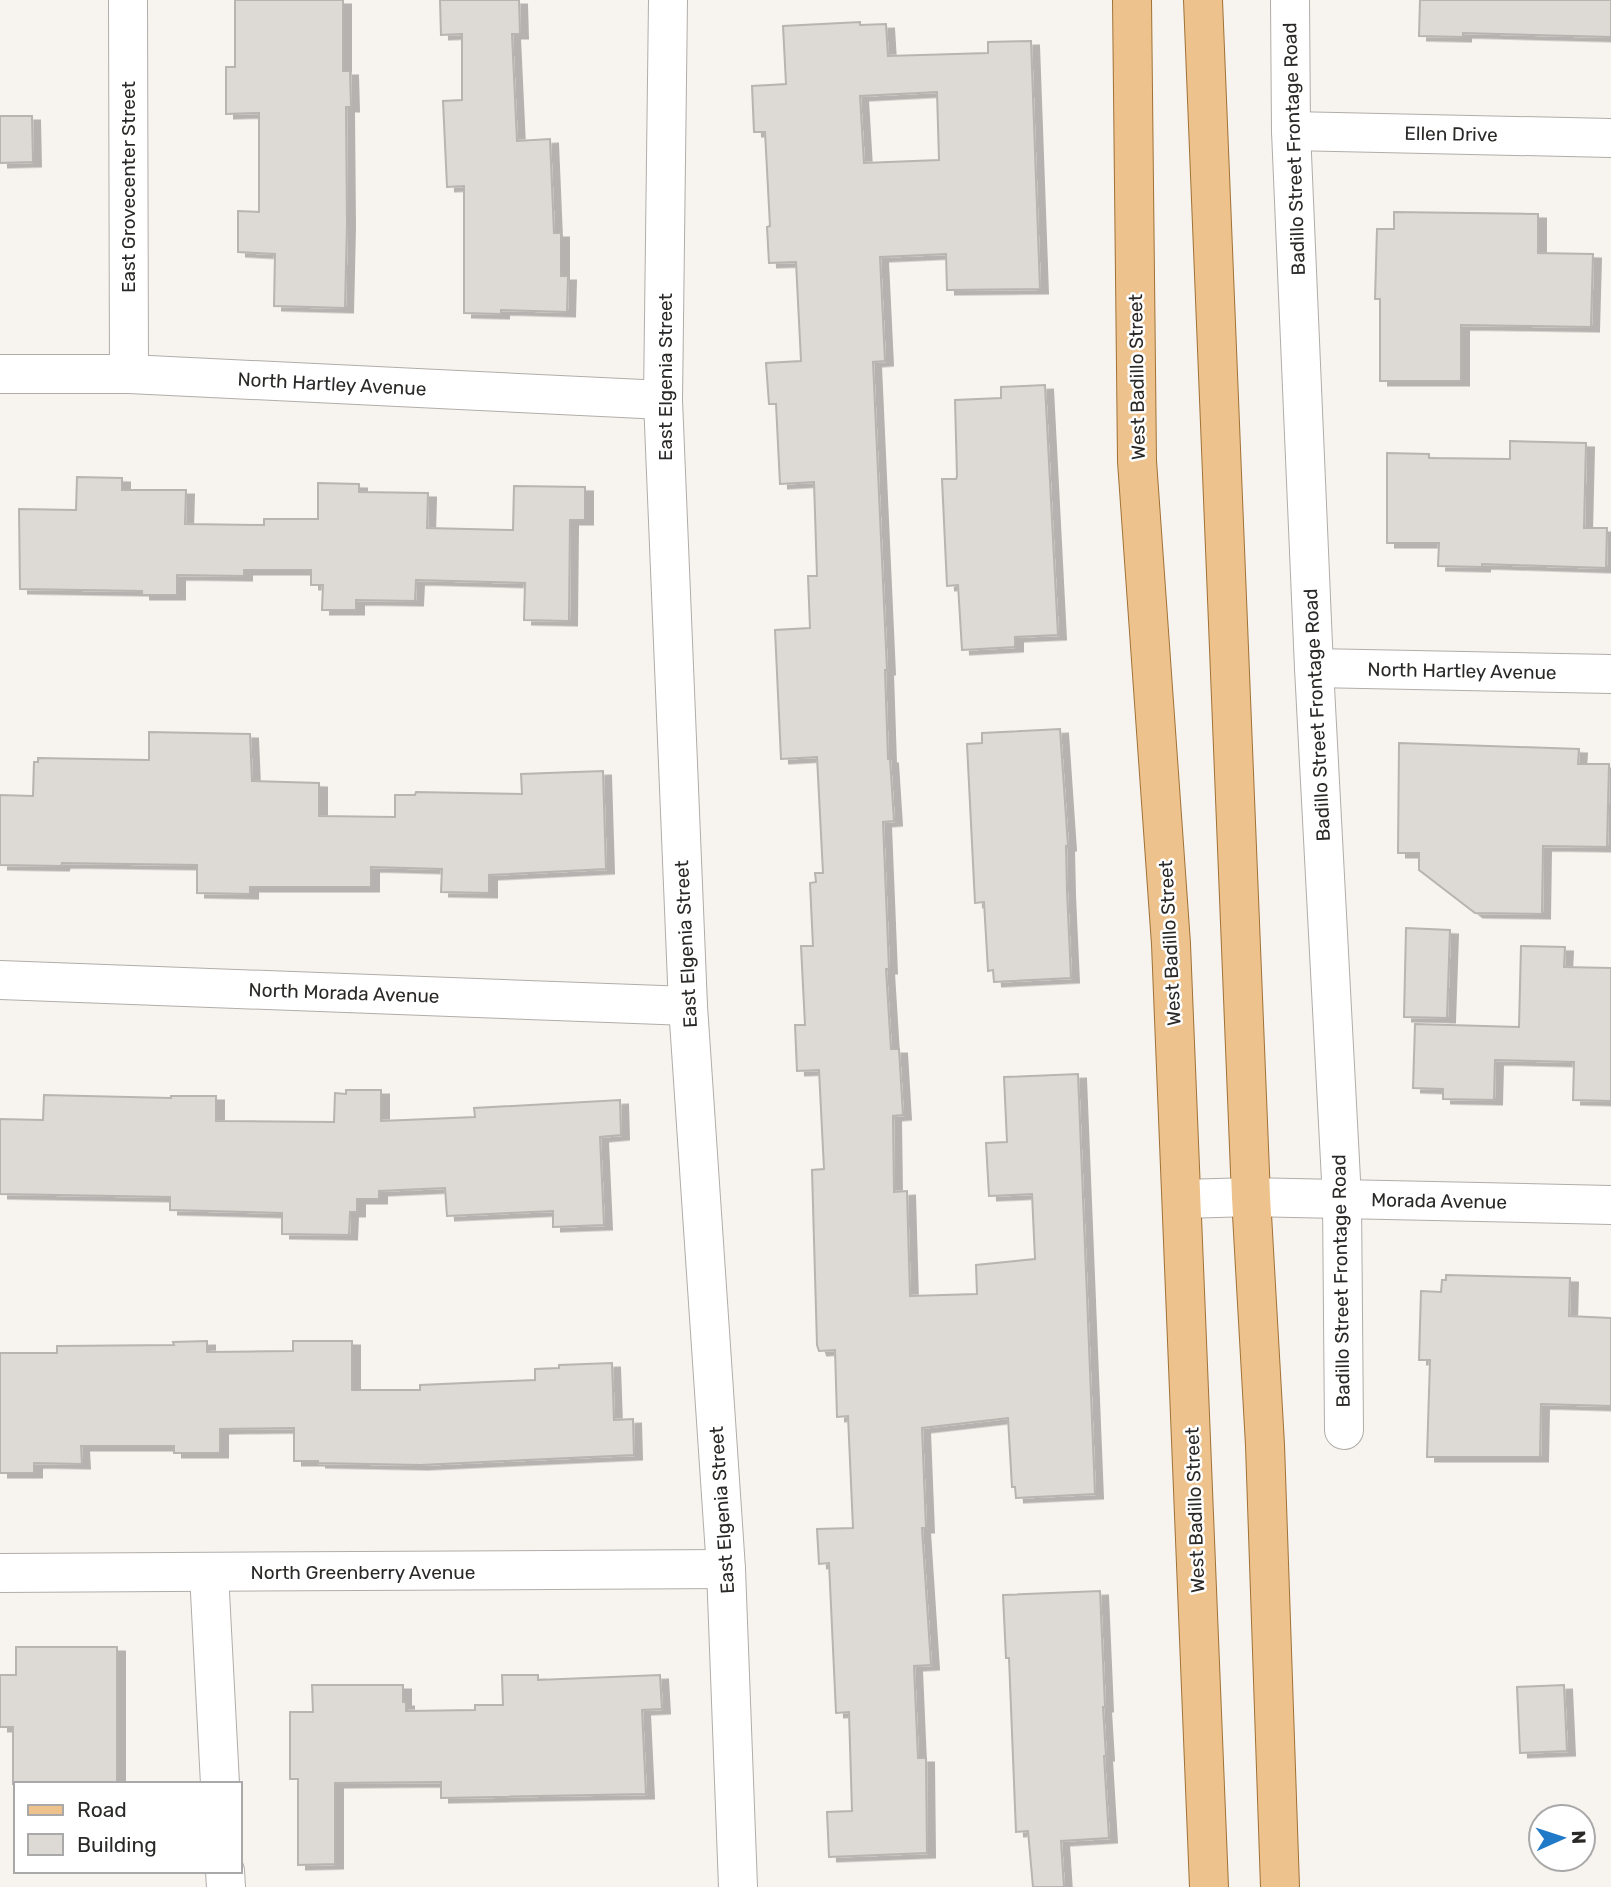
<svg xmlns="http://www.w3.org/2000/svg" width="1611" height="1887" font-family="Rubik,sans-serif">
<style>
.building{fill:#ddd9d5;stroke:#b8b4b0;stroke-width:2;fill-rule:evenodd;filter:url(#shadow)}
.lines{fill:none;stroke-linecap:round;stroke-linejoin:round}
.street-casing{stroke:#b1ada9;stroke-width:40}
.primary-casing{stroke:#a17237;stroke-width:40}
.street{stroke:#fff;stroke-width:38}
.primary{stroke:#edc28c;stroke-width:38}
.labels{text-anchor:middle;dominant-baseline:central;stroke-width:5;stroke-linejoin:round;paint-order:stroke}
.street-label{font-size:19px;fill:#2a2927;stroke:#fff}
</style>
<defs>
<filter id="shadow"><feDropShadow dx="8" dy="4.5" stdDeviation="0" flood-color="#0004"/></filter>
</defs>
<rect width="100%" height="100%" fill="#f7f3ee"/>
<g class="building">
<path d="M 235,0 L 343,0 L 343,71 L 350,71 L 351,107 L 346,107 L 347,223 L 345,308 L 274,306 L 275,254 L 238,252 L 238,211 L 259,212 L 259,113 L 226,114 L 226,67 L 235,67 Z"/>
<path d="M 440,0 L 519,0 L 520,34 L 512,34 L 517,141 L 550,139 L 554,233 L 561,233 L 561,276 L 568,276 L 567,312 L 501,310 L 501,314 L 464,313 L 464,186 L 447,187 L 443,101 L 462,100 L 462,34 L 441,35 Z"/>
<path d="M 1420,0 L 1611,0 L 1611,37 L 1463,33 L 1463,37 L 1419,36 Z"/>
<path d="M 860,22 L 860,25 L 886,24 L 888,56 L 988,53 L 988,42 L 1031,41 L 1040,289 L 947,290 L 946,254 L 880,257 L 885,361 L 873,362 L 887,670 L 885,670 L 888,759 L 890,759 L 894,821 L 883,822 L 889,969 L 886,969 L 891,1049 L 899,1049 L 903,1115 L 893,1116 L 894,1192 L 907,1191 L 910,1296 L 977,1294 L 976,1265 L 1035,1259 L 1032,1194 L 989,1196 L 986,1143 L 1007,1142 L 1004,1077 L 1078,1074 L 1095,1494 L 1016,1498 L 1015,1487 L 1012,1487 L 1008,1418 L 922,1428 L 926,1528 L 922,1528 L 931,1665 L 914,1666 L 918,1758 L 926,1758 L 927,1853 L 829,1857 L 827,1812 L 852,1811 L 849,1712 L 836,1713 L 829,1563 L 819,1564 L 817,1529 L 853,1528 L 848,1416 L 837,1417 L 835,1350 L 819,1351 L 817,1345 L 812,1170 L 824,1169 L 819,1070 L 797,1071 L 795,1025 L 805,1025 L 801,946 L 813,946 L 810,883 L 816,882 L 815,873 L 823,873 L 817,757 L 781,759 L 775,630 L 810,628 L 808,576 L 817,576 L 814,482 L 780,484 L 776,404 L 769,404 L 766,363 L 801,361 L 796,262 L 769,263 L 767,227 L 770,226 L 765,132 L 754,132 L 752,86 L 786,84 L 783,26 ZM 937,92 L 939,160 L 864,163 L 860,96 Z"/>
<path d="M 0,116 L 32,116 L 33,162 L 0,163 Z"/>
<path d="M 1394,212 L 1538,214 L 1538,253 L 1593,254 L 1591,327 L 1461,325 L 1461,381 L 1380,381 L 1380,299 L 1375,299 L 1377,229 L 1394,229 Z"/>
<path d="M 1045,385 L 1058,635 L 1015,637 L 1015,647 L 962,650 L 958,585 L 947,586 L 942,479 L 956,479 L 957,476 L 955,400 L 1001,398 L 1001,387 Z"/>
<path d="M 1510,441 L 1586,443 L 1584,528 L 1607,528 L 1606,568 L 1482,564 L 1482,567 L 1438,566 L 1439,543 L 1387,543 L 1387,453 L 1429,454 L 1429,458 L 1510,459 Z"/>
<path d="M 77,477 L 122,478 L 122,490 L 186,490 L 185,524 L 264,525 L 264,519 L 318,519 L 318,483 L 359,484 L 359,492 L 428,493 L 427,528 L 513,530 L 514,486 L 585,487 L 585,520 L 570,520 L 569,621 L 524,620 L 525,583 L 416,580 L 415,601 L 356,600 L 356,610 L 322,610 L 323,585 L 311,585 L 311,570 L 244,570 L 244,576 L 177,575 L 177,595 L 142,595 L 142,591 L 20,589 L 19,509 L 76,510 Z"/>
<path d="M 1060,729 L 1068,846 L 1066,846 L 1067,891 L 1071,978 L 994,982 L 993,970 L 988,971 L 984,902 L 975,903 L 967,744 L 982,743 L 982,733 Z"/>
<path d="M 149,732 L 250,734 L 252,781 L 319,783 L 319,816 L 395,817 L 395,795 L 415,795 L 416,792 L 522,794 L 521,774 L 603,771 L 606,869 L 489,875 L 489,893 L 441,892 L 442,869 L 371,867 L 371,887 L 250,887 L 250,894 L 197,893 L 197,865 L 62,863 L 61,866 L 0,865 L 0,795 L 33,796 L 34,762 L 38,762 L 38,758 L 149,760 Z"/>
<path d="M 1399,743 L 1579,749 L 1578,764 L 1609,764 L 1607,847 L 1543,846 L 1542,914 L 1475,913 L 1419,870 L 1419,853 L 1398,853 Z"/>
<path d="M 1406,928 L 1450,930 L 1447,1018 L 1404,1017 Z"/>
<path d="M 1521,946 L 1565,947 L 1564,967 L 1611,968 L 1611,1101 L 1573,1100 L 1574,1062 L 1495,1060 L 1494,1100 L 1443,1099 L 1443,1089 L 1413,1088 L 1415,1024 L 1519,1027 Z"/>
<path d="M 346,1090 L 381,1090 L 381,1121 L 475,1117 L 474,1108 L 620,1100 L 621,1135 L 600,1137 L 604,1225 L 553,1227 L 553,1211 L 447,1216 L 445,1188 L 379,1191 L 379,1199 L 357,1199 L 357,1212 L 350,1212 L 349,1235 L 282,1234 L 282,1213 L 170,1210 L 170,1197 L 0,1194 L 0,1119 L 43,1120 L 44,1095 L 171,1098 L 171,1096 L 216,1096 L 216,1121 L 334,1122 L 335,1093 L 346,1094 Z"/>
<path d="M 1446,1275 L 1570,1278 L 1569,1316 L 1611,1318 L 1611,1406 L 1541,1404 L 1540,1457 L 1427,1457 L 1430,1360 L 1419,1360 L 1421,1291 L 1441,1292 L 1442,1280 L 1446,1280 Z"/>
<path d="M 207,1341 L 207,1352 L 293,1351 L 293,1341 L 352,1341 L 352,1390 L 420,1390 L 420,1385 L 535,1380 L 535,1369 L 559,1368 L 559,1365 L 612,1363 L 614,1420 L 633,1419 L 634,1455 L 420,1465 L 318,1463 L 318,1461 L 294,1461 L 294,1428 L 220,1429 L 220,1453 L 174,1453 L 174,1446 L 81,1446 L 82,1464 L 34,1463 L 34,1473 L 0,1473 L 0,1353 L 57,1353 L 57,1346 L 174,1345 L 173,1342 Z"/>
<path d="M 1100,1591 L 1105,1707 L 1103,1707 L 1106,1756 L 1104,1756 L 1109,1838 L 1061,1841 L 1064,1887 L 1033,1887 L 1028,1831 L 1016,1832 L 1009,1658 L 1006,1658 L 1003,1595 Z"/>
<path d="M 16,1647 L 117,1647 L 117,1784 L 13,1784 L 13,1727 L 0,1727 L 0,1675 L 16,1675 Z"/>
<path d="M 502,1675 L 538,1675 L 538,1680 L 660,1675 L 662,1709 L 642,1710 L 646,1794 L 441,1798 L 441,1782 L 335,1783 L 335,1864 L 298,1865 L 298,1779 L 290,1779 L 290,1712 L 313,1712 L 312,1685 L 403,1685 L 403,1702 L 406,1702 L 406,1711 L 475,1710 L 475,1705 L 503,1705 Z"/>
<path d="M 1564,1685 L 1567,1751 L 1520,1753 L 1517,1687 Z"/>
</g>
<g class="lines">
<defs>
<g id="street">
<path d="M 128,0 L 129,374"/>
<path d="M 668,0 L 663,400 L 688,1006 L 726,1569 L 738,1887"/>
<path d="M 1290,0 L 1291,131 L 1314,668 L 1342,1199 L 1344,1430"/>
<path d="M 1291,131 L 1611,138"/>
<path d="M 0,374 L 129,374 L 663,400"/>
<path d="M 1314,668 L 1611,674"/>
<path d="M 0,980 L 688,1006"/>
<path d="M 1183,1199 L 1251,1197 L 1611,1205"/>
<path d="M 0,1573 L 726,1569"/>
<path d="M 209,1573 L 220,1784"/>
<path d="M 225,1871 L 226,1887"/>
</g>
<g id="primary">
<path d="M 1132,0 L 1137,461 L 1171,944 L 1209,1887"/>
<path d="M 1203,0 L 1251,1197 L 1265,1445 L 1280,1887"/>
</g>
</defs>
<use href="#street" class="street-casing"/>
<use href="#primary" class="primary-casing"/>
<use href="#street" class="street"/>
<use href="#primary" class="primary"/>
</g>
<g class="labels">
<g class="street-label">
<text transform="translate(1451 134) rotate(1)">Ellen Drive</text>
<text transform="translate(1294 149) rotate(-92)">Badillo Street Frontage Road</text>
<text transform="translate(128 187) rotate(-90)">East Grovecenter Street</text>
<text transform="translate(665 377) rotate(-90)">East Elgenia Street</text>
<text transform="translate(1137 377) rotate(-91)">West Badillo Street</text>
<text transform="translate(332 384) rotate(3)">North Hartley Avenue</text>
<text transform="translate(1462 671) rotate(1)">North Hartley Avenue</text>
<text transform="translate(1317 715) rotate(-93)">Badillo Street Frontage Road</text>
<text transform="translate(1170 943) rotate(-93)">West Badillo Street</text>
<text transform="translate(686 944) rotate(-93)">East Elgenia Street</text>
<text transform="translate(344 993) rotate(2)">North Morada Avenue</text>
<text transform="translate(1439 1201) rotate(1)">Morada Avenue</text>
<text transform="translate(1341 1281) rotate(-91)">Badillo Street Frontage Road</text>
<text transform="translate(722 1510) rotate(-94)">East Elgenia Street</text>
<text transform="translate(1195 1510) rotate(-92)">West Badillo Street</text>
<text x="363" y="1572">North Greenberry Avenue</text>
</g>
</g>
<rect x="14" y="1782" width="228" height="91" fill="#ffffff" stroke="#aaa9a9" stroke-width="2"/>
<rect x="28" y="1805" width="35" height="10" fill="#edc28c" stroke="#aaa9a9" stroke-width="2"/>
<text x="77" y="1817" font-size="21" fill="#2a2927">Road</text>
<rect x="28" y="1834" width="35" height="21" fill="#ddd9d5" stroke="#aaa9a9" stroke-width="2"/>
<text x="77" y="1852" font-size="21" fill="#2a2927">Building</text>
<g transform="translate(1562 1838) rotate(87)"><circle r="33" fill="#ffffff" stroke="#aaa9a9" stroke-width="2"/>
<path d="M0-5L12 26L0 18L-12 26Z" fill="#207ac7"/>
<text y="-10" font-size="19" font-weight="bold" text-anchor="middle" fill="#2a2927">N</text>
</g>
</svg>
